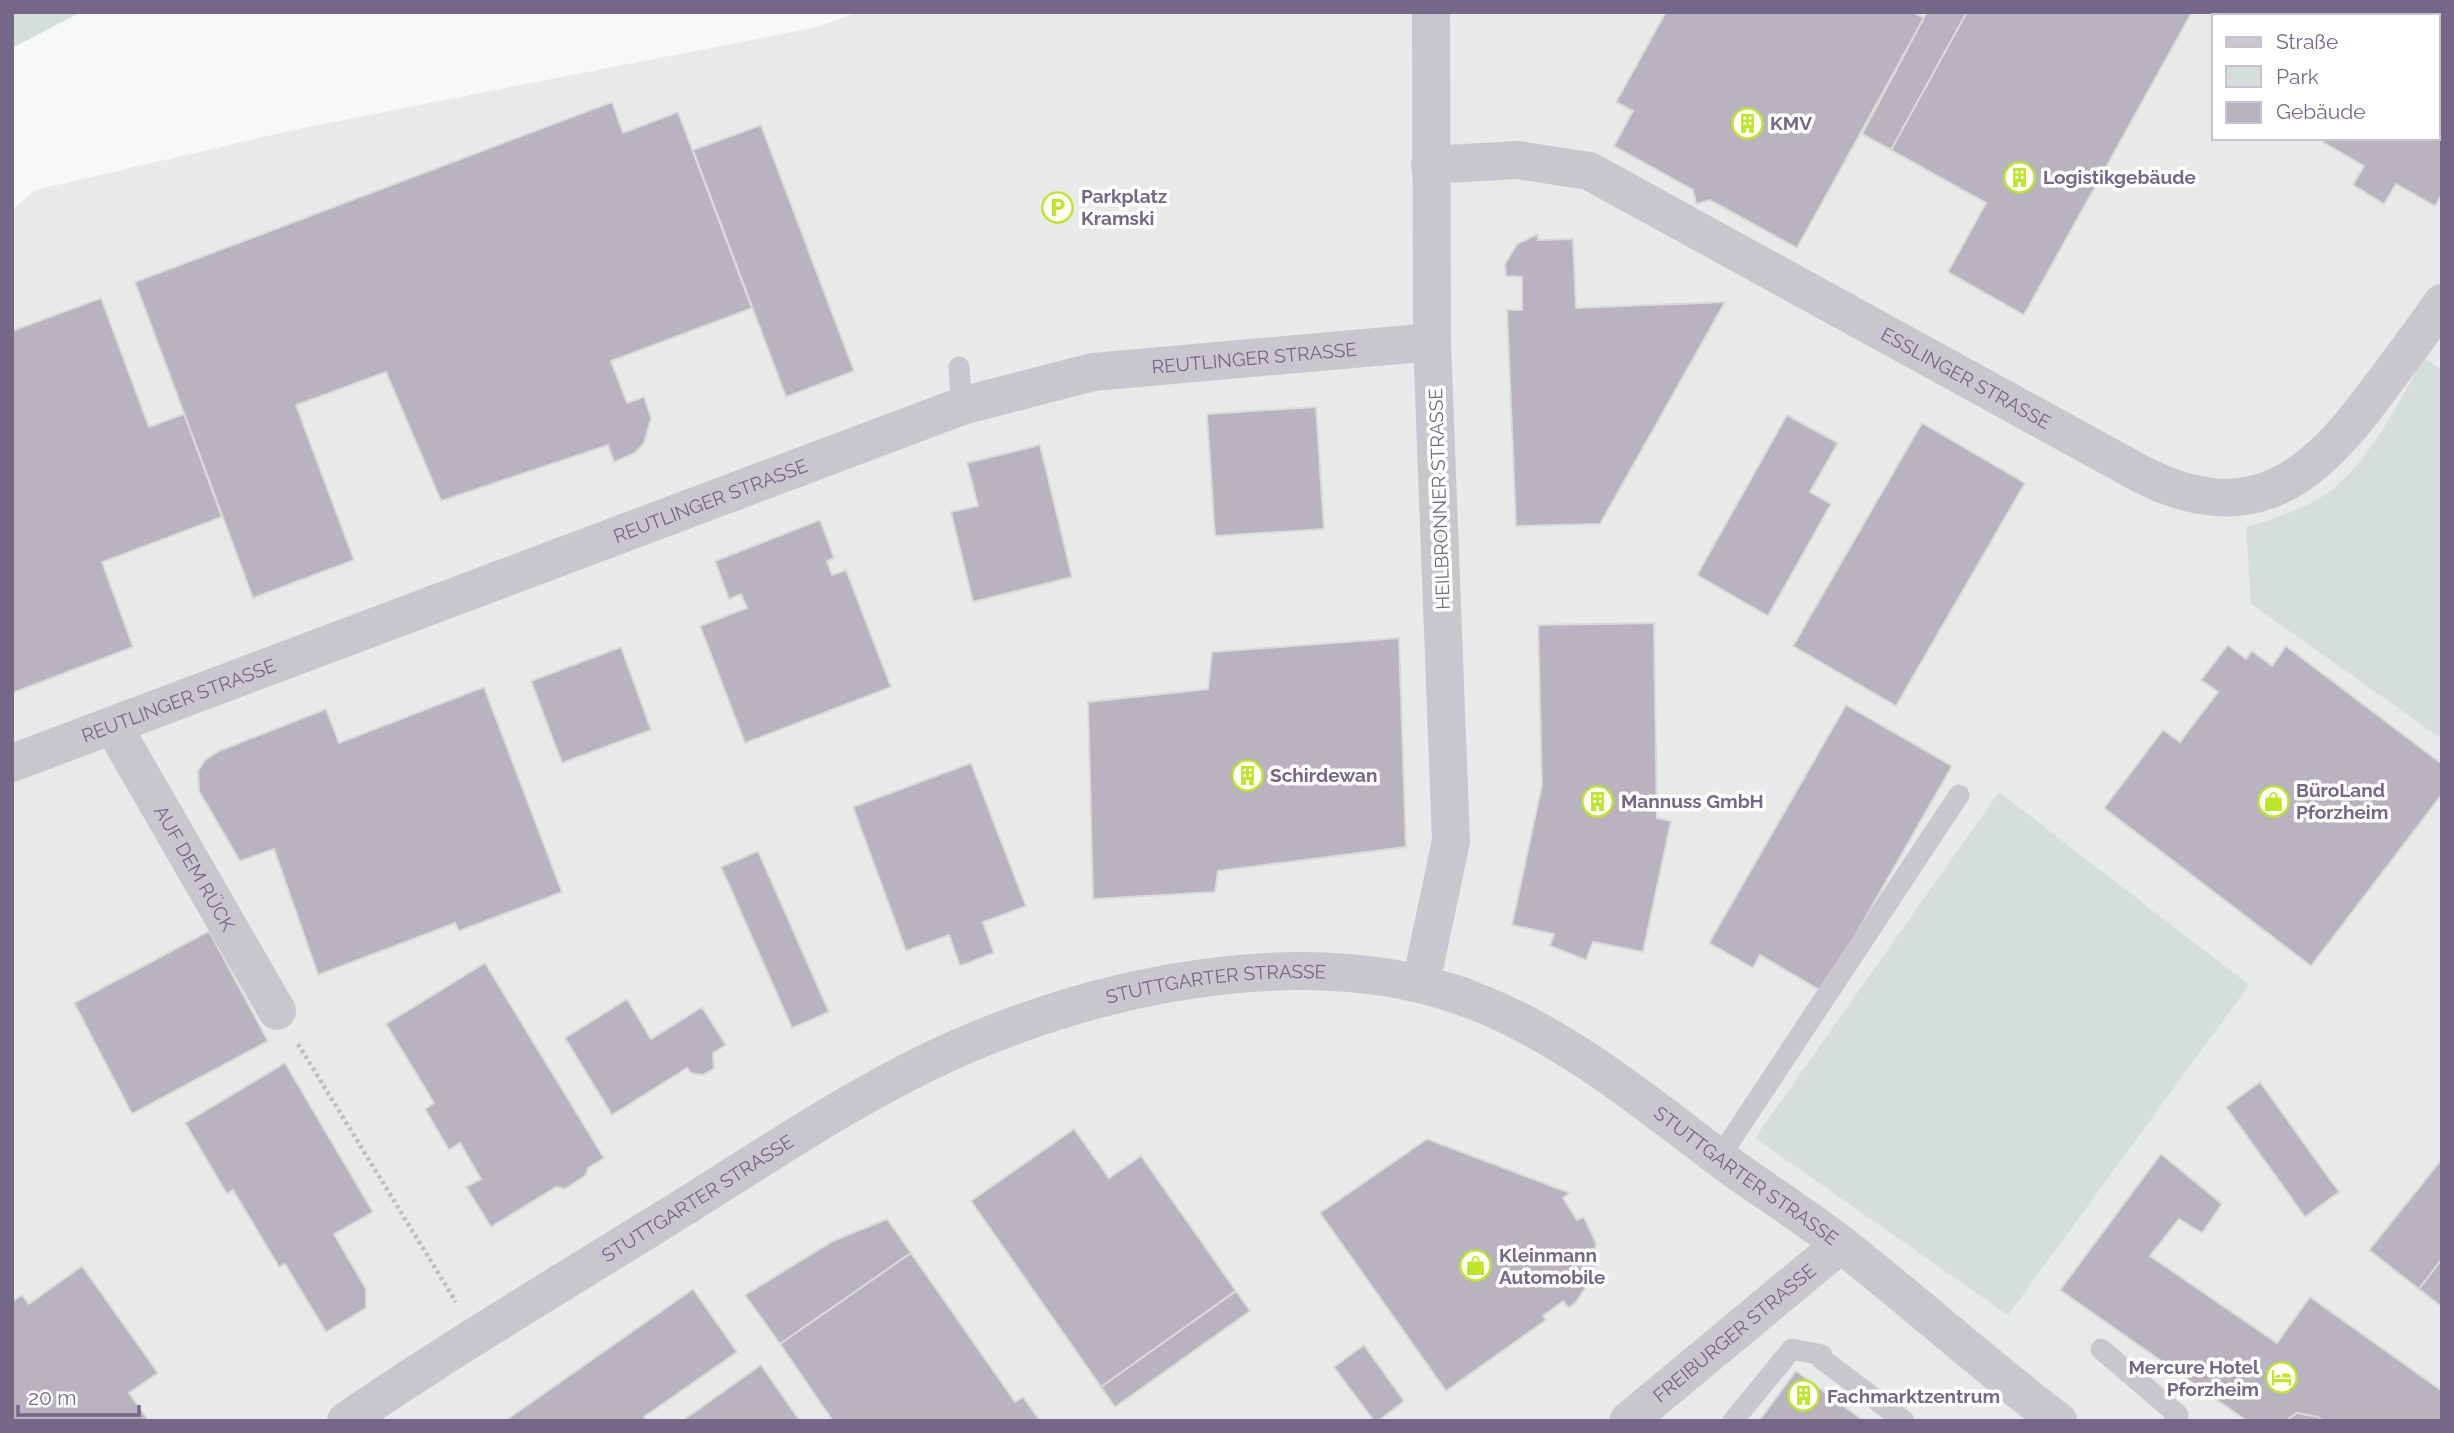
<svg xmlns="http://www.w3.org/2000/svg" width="2454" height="1433" font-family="Raleway,sans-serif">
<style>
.built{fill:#e8eae9;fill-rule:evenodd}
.green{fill:#d5deda}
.building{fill:#b8b3bf;stroke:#d8dad8;stroke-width:2}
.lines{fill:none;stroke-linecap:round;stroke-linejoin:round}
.path{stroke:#c0bec3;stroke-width:4.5;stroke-dasharray:3.5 3.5;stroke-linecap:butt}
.lane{stroke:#c9c6cd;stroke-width:21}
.street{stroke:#c9c6cd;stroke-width:38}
.labels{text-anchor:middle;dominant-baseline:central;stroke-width:7;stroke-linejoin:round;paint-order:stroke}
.poi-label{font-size:19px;font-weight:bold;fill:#756787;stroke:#fff;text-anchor:start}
.street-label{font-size:19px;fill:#756787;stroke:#fff}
</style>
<rect width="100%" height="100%" fill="#f6f9f6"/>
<path class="built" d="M 858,12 L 2442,12 L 2442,1421 L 12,1421 L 12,210 L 35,190 L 302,128 L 817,27 ZM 2214,16 L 2438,16 L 2438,138 L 2214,138 Z"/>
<g class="green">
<path d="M 12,12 L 81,12 L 12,48 Z"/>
<path d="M 2424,358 L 2442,370 L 2442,739 L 2251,604 L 2246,527 C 2276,518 2310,508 2335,487 C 2373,455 2399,401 2424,358 Z"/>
<path d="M 1999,792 L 2249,985 L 2008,1315 L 1755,1138 Z"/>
</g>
<g class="building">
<path d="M 1666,12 L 1913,12 L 1924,18 L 1797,248 L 1710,200 L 1696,204 L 1693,190 L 1614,146 L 1633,111 L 1616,102 Z"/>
<path d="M 1927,12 L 1967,12 L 1891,150 L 1862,134 Z"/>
<path d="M 1967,12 L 2192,12 L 2024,315 L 1948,272 L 1986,203 L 1891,150 Z"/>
<path d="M 2397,12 L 2442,12 L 2442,194 L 2435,206 L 2396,184 L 2384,204 L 2353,185 L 2364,166 L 2323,142 L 2326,138 L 2438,138 L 2438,16 L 2395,16 Z"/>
<path d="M 612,102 L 623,133 L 678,112 L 752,308 L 611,361 L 627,403 L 644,397 L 651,418 L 644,443 L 635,453 L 614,462 L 608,445 L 441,501 L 386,372 L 296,405 L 354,560 L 253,598 L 135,282 Z"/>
<path d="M 761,125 L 854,371 L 786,397 L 693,150 Z"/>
<path d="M 1538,234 L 1538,240 L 1573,239 L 1576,308 L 1725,302 L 1600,524 L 1516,526 L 1507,310 L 1522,310 L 1522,277 L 1506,276 L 1505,264 L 1517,244 Z"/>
<path d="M 101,298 L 149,427 L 184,414 L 222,517 L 102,562 L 133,647 L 12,693 L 12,331 Z"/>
<path d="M 1316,407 L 1324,529 L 1215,536 L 1207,414 Z"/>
<path d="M 1787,415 L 1838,443 L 1810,492 L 1831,504 L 1768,616 L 1697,575 Z"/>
<path d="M 1922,423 L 2025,483 L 1896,706 L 1793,646 Z"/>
<path d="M 1040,445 L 1072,577 L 973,602 L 951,512 L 978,506 L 967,463 Z"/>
<path d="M 820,520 L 834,558 L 827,561 L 832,575 L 846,570 L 891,687 L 745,743 L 700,626 L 747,608 L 741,594 L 729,599 L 715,561 Z"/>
<path d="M 1654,623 L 1657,818 L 1671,821 L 1643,952 L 1593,942 L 1586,960 L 1550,946 L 1554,934 L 1512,925 L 1542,785 L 1538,625 Z"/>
<path d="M 1399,638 L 1406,847 L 1218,871 L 1215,892 L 1093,899 L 1088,702 L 1208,689 L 1212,652 Z"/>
<path d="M 2228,645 L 2246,659 L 2252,651 L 2272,666 L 2286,646 L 2442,764 L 2442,794 L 2311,966 L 2104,808 L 2163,730 L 2180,742 L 2218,692 L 2201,680 Z"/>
<path d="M 621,647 L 651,730 L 562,763 L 531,681 Z"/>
<path d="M 484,687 L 562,892 L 459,931 L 455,923 L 318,975 L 274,849 L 240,861 L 199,791 L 198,771 L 205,760 L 219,751 L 326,709 L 339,743 Z"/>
<path d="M 1846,705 L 1952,766 L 1823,992 L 1760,955 L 1753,968 L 1709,943 Z"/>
<path d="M 971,763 L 1026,906 L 983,922 L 994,953 L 960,966 L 949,935 L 906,951 L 853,807 Z"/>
<path d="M 758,851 L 829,1012 L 792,1028 L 721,867 Z"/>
<path d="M 209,931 L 268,1041 L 132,1114 L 74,1003 Z"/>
<path d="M 485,963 L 604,1158 L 588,1168 L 586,1175 L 565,1189 L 556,1187 L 491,1227 L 466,1187 L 481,1179 L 460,1143 L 449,1150 L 425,1109 L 434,1103 L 386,1024 Z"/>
<path d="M 627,999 L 651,1039 L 702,1007 L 726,1045 L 713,1053 L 714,1069 L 703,1075 L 691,1073 L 687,1068 L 612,1115 L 565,1038 Z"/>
<path d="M 285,1063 L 373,1212 L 334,1234 L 366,1289 L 366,1308 L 326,1332 L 285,1264 L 279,1267 L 233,1190 L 227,1194 L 185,1123 Z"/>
<path d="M 2260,1082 L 2339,1192 L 2305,1217 L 2226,1107 Z"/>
<path d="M 1074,1129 L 1109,1178 L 1141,1156 L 1236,1291 L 1101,1387 L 971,1201 Z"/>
<path d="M 1427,1139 L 1570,1193 L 1563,1198 L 1577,1220 L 1584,1217 L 1596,1243 L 1594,1275 L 1576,1302 L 1569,1308 L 1563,1301 L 1543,1316 L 1546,1320 L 1446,1391 L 1320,1213 Z"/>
<path d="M 2161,1154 L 2222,1204 L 2202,1233 L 2179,1219 L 2150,1256 L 2277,1343 L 2310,1297 L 2442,1391 L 2442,1421 L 2323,1421 L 2297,1413 L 2286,1421 L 2247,1421 L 2060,1290 Z"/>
<path d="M 2442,1159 L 2442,1259 L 2419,1289 L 2369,1250 Z"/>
<path d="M 887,1219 L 911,1253 L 780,1344 L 745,1295 L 833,1241 Z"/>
<path d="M 911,1253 L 1015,1402 L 1023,1397 L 1040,1421 L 833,1421 L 780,1344 Z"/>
<path d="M 2442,1259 L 2442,1307 L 2419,1289 Z"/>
<path d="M 82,1266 L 158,1373 L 129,1393 L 149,1421 L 12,1421 L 12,1302 L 22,1295 L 29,1304 Z"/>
<path d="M 693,1289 L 737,1352 L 644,1417 L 647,1421 L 505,1421 Z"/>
<path d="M 1236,1291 L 1250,1311 L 1115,1407 L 1101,1387 Z"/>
<path d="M 1364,1345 L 1404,1401 L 1378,1421 L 1374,1421 L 1334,1367 Z"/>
<path d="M 761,1365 L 800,1421 L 682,1421 Z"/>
<path d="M 1796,1371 L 1864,1421 L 1759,1421 Z"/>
<path d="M 2297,1413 L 2318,1417 L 2323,1421 L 2286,1421 Z"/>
</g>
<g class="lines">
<path class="path" d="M 298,1044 L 456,1302"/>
<g class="lane">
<path d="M 959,367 L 962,406"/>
<path d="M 1719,1158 L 1959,795"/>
<path d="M 2101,1349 L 2178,1415 L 2174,1421"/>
<path d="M 1733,1421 L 1792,1349 L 1822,1355 L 1822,1359 L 1904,1421"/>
</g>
<g class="street">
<path id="s1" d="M 1430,165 L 1518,160 L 1589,171 L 2139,473 C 2254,533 2316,476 2382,385 C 2402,358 2423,331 2442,303"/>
<path id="s2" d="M 113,726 L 277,1011"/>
<path id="s3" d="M 12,763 L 962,406 L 1093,372 L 1432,342"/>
<path d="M 1421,983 L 1451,841 L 1432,342 L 1431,12"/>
<path id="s4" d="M 346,1421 C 446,1352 552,1289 655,1225 C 755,1164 855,1093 963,1046 C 1116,980 1324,939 1482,1004 C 1569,1040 1640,1098 1714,1154 C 1756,1186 1801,1213 1843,1246 C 1916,1303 1984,1365 2058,1421"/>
<path id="s5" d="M 1628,1421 L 1841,1244"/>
</g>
</g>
<defs>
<symbol id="building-ring" viewBox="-11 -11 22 22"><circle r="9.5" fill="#fff" stroke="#bde52a" stroke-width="1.5"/><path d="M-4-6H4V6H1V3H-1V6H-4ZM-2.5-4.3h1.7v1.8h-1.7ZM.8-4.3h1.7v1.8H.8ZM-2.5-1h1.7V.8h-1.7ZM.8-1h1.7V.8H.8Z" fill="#bde52a"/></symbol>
<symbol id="parking-ring" viewBox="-11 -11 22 22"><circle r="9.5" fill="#fff" stroke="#bde52a" stroke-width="1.5"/><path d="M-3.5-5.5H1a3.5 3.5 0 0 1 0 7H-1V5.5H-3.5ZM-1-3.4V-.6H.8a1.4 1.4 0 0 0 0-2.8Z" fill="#bde52a"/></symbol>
<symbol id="shop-ring" viewBox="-11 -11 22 22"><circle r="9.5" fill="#fff" stroke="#bde52a" stroke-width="1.5"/><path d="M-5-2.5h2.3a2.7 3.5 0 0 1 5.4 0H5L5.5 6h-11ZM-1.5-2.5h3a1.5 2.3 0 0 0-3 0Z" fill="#bde52a"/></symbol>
<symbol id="hotel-ring" viewBox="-11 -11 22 22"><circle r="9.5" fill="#fff" stroke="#bde52a" stroke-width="1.5"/><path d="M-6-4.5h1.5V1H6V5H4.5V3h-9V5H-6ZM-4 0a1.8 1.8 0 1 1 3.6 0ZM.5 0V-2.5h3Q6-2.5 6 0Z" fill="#bde52a"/></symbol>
</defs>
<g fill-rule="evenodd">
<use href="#building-ring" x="1730" y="106" width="35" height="35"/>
<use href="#building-ring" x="2002" y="160" width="35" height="35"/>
<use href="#parking-ring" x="1040" y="190" width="35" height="35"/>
<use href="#building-ring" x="1230" y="758" width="35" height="35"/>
<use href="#building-ring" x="1580" y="784" width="35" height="35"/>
<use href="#shop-ring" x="2256" y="784" width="35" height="35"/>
<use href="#shop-ring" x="1458" y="1248" width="35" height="35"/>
<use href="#hotel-ring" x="2264" y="1360" width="35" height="35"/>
<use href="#building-ring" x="1786" y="1378" width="35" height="35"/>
</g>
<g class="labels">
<g class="poi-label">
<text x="1770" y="123">KMV</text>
<text x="2043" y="177">Logistikgebäude</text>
<text x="1081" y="196">Parkplatz<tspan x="1081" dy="22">Kramski</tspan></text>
<text x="1270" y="775">Schirdewan</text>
<text x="2296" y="790">BüroLand<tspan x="2296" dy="22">Pforzheim</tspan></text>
<text x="1621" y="801">Mannuss GmbH</text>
<text x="1499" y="1255">Kleinmann<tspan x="1499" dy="22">Automobile</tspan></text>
<text x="2259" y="1367" text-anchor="end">Mercure Hotel<tspan x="2259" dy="22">Pforzheim</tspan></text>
<text x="1827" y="1396">Fachmarktzentrum</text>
</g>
<g class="street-label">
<text stroke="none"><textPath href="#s3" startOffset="1312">REUTLINGER STRASSE</textPath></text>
<text stroke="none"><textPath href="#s1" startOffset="590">ESSLINGER STRASSE</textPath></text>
<text transform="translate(1439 499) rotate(-92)">HEILBRONNER STRASSE</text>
<text stroke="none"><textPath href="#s3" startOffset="746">REUTLINGER STRASSE</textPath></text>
<text stroke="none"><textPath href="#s3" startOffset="178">REUTLINGER STRASSE</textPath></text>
<text stroke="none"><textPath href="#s2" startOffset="164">AUF DEM RÜCK</textPath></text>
<text stroke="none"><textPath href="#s4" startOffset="985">STUTTGARTER STRASSE</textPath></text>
<text stroke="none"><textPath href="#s4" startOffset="1572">STUTTGARTER STRASSE</textPath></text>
<text stroke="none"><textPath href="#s4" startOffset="416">STUTTGARTER STRASSE</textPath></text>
<text stroke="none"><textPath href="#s5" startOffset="138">FREIBURGER STRASSE</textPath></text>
</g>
</g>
<rect width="2454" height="1433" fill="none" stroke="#756787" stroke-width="28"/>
<rect x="2212" y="14" width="228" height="126" fill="#ffffff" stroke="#c8c2cf" stroke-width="2"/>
<rect x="2226" y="37" width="35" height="10" fill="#c9c6cd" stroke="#c8c2cf" stroke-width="2"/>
<text x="2276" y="49" font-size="21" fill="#756787">Straße</text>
<rect x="2226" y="66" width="35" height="21" fill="#d5deda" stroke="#c8c2cf" stroke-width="2"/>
<text x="2276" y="84" font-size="21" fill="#756787">Park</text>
<rect x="2226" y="102" width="35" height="21" fill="#b8b3bf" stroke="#c8c2cf" stroke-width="2"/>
<text x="2276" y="119" font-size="21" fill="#756787">Gebäude</text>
<path d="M18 1405v10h121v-10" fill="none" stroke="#756787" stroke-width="3.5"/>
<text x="28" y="1405" font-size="21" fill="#756787" stroke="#ffffff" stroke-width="5" paint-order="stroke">20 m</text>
</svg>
